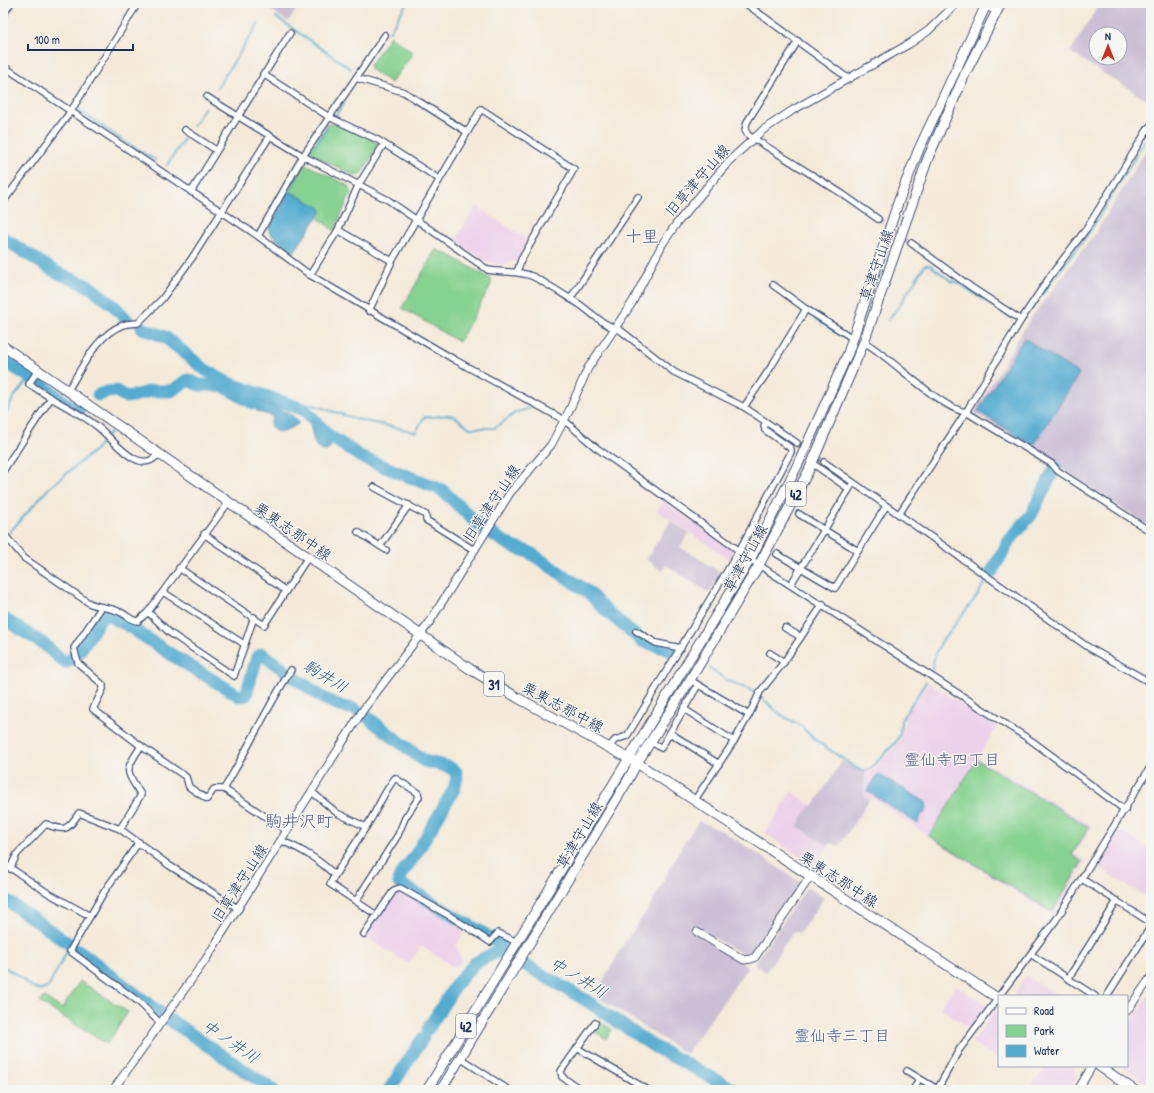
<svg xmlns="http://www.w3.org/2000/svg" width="1154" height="1093" font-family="'Patrick Hand','Klee One',sans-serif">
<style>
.built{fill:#ecd1ea}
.industrial{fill:#cbbfd5;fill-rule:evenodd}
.green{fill:#86d290;stroke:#508077}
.water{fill:#53abd0;stroke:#376d97}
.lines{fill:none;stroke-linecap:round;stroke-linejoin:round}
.stream{stroke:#53abd0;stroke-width:2}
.river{stroke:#53abd0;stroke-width:13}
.minor-tunnel{stroke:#c9c5c0;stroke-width:5.5;stroke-dasharray:5.5 3;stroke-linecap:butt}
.minor-casing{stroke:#3c4b70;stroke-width:8}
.tertiary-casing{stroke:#3c4b70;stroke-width:9}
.primary-casing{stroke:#3c4b70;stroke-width:11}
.minor{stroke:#fff;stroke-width:5.5}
.tertiary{stroke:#fff;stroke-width:7}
.primary{stroke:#fff;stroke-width:9}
.labels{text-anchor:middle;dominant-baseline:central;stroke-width:3;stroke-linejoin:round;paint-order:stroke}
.shield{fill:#f6f6f2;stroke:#5d6b8a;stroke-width:1}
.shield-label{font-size:14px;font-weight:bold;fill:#1b2f5e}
.street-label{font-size:15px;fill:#1b2f5e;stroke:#f6f6f2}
.water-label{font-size:16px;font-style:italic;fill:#2f5a86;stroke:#f6f6f2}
.neighbourhood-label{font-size:16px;fill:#545988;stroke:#f6f6f2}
.quarter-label{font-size:17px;fill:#545988;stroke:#f6f6f2}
</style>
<rect width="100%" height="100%" fill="#f6f6f2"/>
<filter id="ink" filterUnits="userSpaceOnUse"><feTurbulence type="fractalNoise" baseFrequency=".025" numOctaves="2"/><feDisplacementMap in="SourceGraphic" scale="8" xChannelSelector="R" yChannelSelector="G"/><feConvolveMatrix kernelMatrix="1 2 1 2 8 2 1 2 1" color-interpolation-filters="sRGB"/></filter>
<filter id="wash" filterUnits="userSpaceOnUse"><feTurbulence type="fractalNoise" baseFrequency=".012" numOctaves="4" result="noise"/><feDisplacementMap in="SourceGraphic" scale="16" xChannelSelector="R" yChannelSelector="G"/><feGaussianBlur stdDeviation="0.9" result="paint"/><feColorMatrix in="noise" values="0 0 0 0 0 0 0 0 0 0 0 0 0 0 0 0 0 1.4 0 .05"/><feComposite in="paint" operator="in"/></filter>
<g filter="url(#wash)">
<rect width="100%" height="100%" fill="#f5ead9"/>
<g class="built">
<path d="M 476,206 L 529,241 L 519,258 L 505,265 L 496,264 L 484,261 L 454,242 Z"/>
<path d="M 664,501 L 735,552 L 731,560 L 657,511 Z"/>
<path d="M 929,683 L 997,726 L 978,758 L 1092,826 L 1074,854 L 1086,861 L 1053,915 L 929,837 L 871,797 L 869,800 L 864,798 L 865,772 L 876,768 L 898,743 L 902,733 L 905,716 Z"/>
<path d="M 792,791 L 810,805 L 797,826 L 828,846 L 816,867 L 765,833 Z"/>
<path d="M 1119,830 L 1151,850 L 1151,900 L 1097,867 Z"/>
<path d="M 398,890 L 466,928 L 456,946 L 462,960 L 455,968 L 421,946 L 409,964 L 364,936 Z"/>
<path d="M 1026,976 L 1058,996 L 1014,996 Z"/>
<path d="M 955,985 L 988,1006 L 971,1029 L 940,1008 Z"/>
<path d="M 1151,992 L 1151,1087 L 1121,1066 L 1127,1066 L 1127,1029 Z"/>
<path d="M 995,1011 L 999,1014 L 999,1059 L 971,1042 Z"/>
<path d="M 1046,1066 L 1074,1066 L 1076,1077 L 1069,1090 L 1029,1090 Z"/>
</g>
<g class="industrial">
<path d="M 269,3 L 301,3 L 288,22 L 267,7 Z"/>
<path d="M 1100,3 L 1151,3 L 1151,103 L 1070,52 ZM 1096,34 L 1120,34 L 1120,58 L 1096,58 Z"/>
<path d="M 1151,142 L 1151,527 L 1064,471 L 1059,463 L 974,413 L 1028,322 L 1096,232 Z"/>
<path d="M 671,521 L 689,533 L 680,547 L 722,573 L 709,593 L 666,565 L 662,571 L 646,559 Z"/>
<path d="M 842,761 L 865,772 L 864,797 L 869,800 L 839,846 L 831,843 L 828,846 L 797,826 L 810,805 L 813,806 Z"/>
<path d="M 699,821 L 724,832 L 802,883 L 754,954 L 747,956 L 722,943 L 700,929 L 695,933 L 748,967 L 686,1054 L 595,995 L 623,945 L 650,906 L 682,846 Z"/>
<path d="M 807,887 L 824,898 L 799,934 L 794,931 L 766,972 L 754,964 Z"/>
</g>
<g class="green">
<path d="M 390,36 L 413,53 L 391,83 L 370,69 L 370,65 Z"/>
<path d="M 333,123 L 376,142 L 377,148 L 361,174 L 355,176 L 312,154 L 310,149 L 327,125 Z"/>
<path d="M 305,164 L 349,186 L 351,192 L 334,231 L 317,217 L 321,212 L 290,192 Z"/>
<path d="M 436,249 L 443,253 L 444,252 L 491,279 L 491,285 L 459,342 L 402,308 Z"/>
<path d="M 977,760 L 1089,827 L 1072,855 L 1082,862 L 1052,912 L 929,836 Z"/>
<path d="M 80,981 L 128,1012 L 107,1044 L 39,1002 L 44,997 L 62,1009 Z"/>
<path d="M 601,1022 L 612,1030 L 606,1039 L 594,1031 Z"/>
</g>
<g class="water">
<path d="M 287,190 L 321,208 L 321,212 L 294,252 L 292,253 L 271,235 L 268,229 L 286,197 L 285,194 Z"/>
<path d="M 1024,338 L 1079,374 L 1033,446 L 978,411 Z"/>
<path d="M 257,400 L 278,408 L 293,416 L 298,422 L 298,424 L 284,432 L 275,431 L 270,425 L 273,416 L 258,412 L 252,405 Z"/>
<path d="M 312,425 L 331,446 L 327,451 C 312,452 314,436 310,426 Z"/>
<path d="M 878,774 L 926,802 L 927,808 L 924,814 L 922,813 L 918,824 L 867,791 Z"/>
</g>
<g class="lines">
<g class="stream">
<path d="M 276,17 L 351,69"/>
<path d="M 389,32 L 407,3"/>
<path d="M 217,88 L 258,24"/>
<path d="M 78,109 L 122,140 L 155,160"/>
<path d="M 336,115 L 345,102"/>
<path d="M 193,126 L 205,107"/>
<path d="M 315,147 L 327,128"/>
<path d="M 167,165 L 184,139"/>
<path d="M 288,191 L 299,173"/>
<path d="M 1032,308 L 1090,231 L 1151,131"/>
<path d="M 816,319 L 838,334"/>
<path d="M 888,320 L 899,306 L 925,265 L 930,265 L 952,282 L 955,281 L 1013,319"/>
<path d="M 305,410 L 310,404 L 356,419 L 416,432 L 424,417 L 434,417 L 448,415 L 454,416 L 470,428 L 495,428 L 515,413 L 530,408"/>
<path d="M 3,419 L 14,397 L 29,378"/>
<path d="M 9,533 L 49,488 L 95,450 L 110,433"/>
<path d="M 710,668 L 726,680 L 755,692 L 781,715 L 800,725 L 814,739 L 856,768 L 864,771 L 871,768 L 895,743 L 900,734 L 901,720 L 926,682"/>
<path d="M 932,669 L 935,654 L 942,641 L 977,596 L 986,580"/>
<path d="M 3,966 C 9,970 16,974 22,979 C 31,986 39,995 49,986 L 70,945"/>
</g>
<g class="river">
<path d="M 3,238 L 54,271 L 90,287 L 114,306 L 127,320"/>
<path d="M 142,328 L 165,337 L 204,369 L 226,382 L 305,410 L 328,435 L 363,458 L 442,490 L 482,528 L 513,547 L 529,552 L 588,592 L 604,609 L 642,641 L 676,652"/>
<path d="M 3,360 L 31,378"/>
<path d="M 37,382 L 78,411 L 79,410"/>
<path d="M 98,395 L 107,392 L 116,391 L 126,397 L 133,396 L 151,391 L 171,391 L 188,380 L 199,385 L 223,386 L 253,403"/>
<path d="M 991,573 L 1009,541 L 1031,515 L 1055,468"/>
<path d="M 3,618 L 45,645 L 64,662 L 68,662 L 79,652 L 101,618 L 106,614 L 127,625 L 175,657 L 239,696 L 246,695 L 257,657 L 262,654 L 323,698 L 339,706 L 354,709 L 366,716 L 424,761 L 449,767 L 456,772 L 457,777 L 454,789 L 416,854 L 400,876 L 399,883 L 503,945 L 500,950"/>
<path d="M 3,898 L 71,945"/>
<path d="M 78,950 L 160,1013"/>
<path d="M 500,950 L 587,1001 L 653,1046 L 735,1090"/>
<path d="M 170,1020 L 273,1090"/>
<path d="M 428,1029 L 457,983 L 475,963 L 500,950"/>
<path d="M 389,1090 L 423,1038"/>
</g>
</g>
</g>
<g filter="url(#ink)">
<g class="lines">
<g class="minor-tunnel">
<path d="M 878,219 L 911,243"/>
<path d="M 797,443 L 824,462"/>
</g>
<defs>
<g id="minor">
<path d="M 745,3 L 849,79"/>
<path d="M 3,15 L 11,3"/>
<path d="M 798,41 L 747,122 L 745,130 L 748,135 L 841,193 L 878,219"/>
<path d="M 3,66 L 258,236 L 310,275 L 455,360 L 564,420 L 594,446 L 759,565 L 1032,741 L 1125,810"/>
<path d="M 263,74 L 329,117 L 378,140 L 439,179"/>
<path d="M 356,78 L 404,92 L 467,132"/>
<path d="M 207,97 L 270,136"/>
<path d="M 185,130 L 216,150"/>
<path d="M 191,192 L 290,33"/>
<path d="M 3,202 L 71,111 L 138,3"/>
<path d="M 338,230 L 392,261"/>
<path d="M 258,236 L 303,156 L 385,35"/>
<path d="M 911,243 L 971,287 L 1021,320"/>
<path d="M 310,275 L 338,230 L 359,184 L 384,144"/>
<path d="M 773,285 L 806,309 L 854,339"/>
<path d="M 570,299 L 638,197"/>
<path d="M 369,311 L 392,261 L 481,109 L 574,169 L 521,260 L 517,272"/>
<path d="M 864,342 C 891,357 940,409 966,412 L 1052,464 L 1058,471 L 1151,532"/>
<path d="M 68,390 C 82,368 97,334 123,325 C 128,323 133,324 138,323 L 162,299 L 192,258 L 270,136 L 303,156 L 388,200 L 488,270 C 503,273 520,270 534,277 C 549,285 564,295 579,304 C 592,313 604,326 620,330 L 674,372 L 744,407 L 797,443"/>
<path d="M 51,398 C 67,407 84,416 98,427 C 113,439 141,479 159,453"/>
<path d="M 744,407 L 771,367 L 806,309"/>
<path d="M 824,462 L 1088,647 L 1151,683"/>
<path d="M 812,463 L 849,489"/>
<path d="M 3,471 L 51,398 L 29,384 L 38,370"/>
<path d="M 374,487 L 426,515 L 426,520 L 474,550"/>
<path d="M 799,514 L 858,551"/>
<path d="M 899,514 L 966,412 L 1021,320 L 1051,275 L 1087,228 L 1149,127"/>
<path d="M 358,532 L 386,550"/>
<path d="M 3,533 L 24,558 L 89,603 C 100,608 110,607 120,612 C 127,615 131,621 138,621 L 148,612 L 228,503"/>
<path d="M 204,534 L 286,591"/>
<path d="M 380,546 L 409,505"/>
<path d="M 777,554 L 835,588 L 886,506"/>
<path d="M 179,568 L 264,625 L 308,557"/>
<path d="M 791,584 L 853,483"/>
<path d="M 163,592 L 244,644"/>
<path d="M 101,608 L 74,648 L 78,663 L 103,685 L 103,689 L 93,709 L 141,746 L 186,777 L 189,787 L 207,799 L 214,789 L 224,789 L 287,831"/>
<path d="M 148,612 L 170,633 L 234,676 L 254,617"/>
<path d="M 785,628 L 801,637"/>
<path d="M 636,631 L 656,643 L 681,648"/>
<path d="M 770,653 L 784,662"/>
<path d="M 690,680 L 749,715 L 734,741 L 694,801"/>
<path d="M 684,709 L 734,741"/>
<path d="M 749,715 L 760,692 L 784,662 L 823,604"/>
<path d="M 670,733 L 719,764"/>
<path d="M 650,741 L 661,748 L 698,685"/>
<path d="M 609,747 L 615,740 L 627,736 L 739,551 L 791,452 L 791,449 L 789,447 L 765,430 L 764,426 L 766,422"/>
<path d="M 224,789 C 247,750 267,708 291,670"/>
<path d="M 312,792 L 337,813 L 366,827 C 377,811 383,793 395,778 L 418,793 L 419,797 L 405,818 L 398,835 L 356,901"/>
<path d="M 120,829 L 141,795 C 125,768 124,773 141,746"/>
<path d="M 282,841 C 303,850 318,859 335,875 L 330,884 L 372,912"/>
<path d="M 139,842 L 104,892 L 70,951 L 139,1002 L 160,1023"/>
<path d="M 3,863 L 48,893 L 90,916"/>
<path d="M 10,869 L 17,854 L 46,824 C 65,832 68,830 79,813 L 120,829 L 170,866 L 239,909"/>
<path d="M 335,875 L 366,827"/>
<path d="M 1082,879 L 1151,923"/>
<path d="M 364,934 L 394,890 L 400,888 L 450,916 L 490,942 L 498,933 L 517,942"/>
<path d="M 1032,955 L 1095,996"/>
<path d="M 1068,979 L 1117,901"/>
<path d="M 999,996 L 1056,920 L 1151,766"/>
<path d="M 1107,996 L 1151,926"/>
<path d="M 577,1048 L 648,1090"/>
<path d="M 460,1058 L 509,1090"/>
<path d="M 907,1071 L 937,1089"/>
<path d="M 582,1090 L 562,1077 L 561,1071 L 595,1023"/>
<path d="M 913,1090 L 919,1079"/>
<path d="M 937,1090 L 959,1050 L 999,997"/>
</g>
<g id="tertiary">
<path d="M 980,3 L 997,11"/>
<path d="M 697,932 L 744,960 L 751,959 L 755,957 L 810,877"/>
<path d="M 1127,1011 L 1151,977"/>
<path d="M 113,1090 L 206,959 L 363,710 L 429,623 L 510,493 L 551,445 L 569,411 L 588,368 L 632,303 L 663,243 L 677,223 L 729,161 L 763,130 L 793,110 L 909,44 L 928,31 L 957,3"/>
<path d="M 1078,1090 L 1092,1066"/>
</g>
<g id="primary">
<path d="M 3,346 L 470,669 L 518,698 L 637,763 L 999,999"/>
<path d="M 1099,1066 L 1134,1090"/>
<path d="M 427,1090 L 751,558 L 799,462 L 848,353 L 899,200 L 919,149 L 987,3"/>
<path d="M 441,1090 L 628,780 L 637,763 L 690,680 L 759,565 L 809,470 L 864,342 L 928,158 L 965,74 L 1001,3"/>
</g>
</defs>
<use href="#minor" class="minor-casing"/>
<use href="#tertiary" class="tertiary-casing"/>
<use href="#primary" class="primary-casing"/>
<use href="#minor" class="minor"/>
<use href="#tertiary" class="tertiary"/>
<use href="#primary" class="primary"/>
</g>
</g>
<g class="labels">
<g class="shield">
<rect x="786" y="482" width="20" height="24" rx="3"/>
<rect x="484" y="672" width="20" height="24" rx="3"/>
<rect x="456" y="1014" width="20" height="24" rx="3"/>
</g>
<g class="shield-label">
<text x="796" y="494">42</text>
<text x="494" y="684">31</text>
<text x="466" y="1026">42</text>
</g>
<g class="street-label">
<text transform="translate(697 180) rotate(-49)">旧草津守山線</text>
<text transform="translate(876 265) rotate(-71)">草津守山線</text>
<text transform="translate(491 503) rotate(-56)">旧草津守山線</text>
<text transform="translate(293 531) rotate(35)">栗東志那中線</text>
<text transform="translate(745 558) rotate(-61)">草津守山線</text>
<text transform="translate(563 707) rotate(28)">栗東志那中線</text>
<text transform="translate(579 835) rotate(-59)">草津守山線</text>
<text transform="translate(839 879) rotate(33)">栗東志那中線</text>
<text transform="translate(239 883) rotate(-57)">旧草津守山線</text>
</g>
<g class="water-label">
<text transform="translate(326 676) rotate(31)">駒井川</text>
<text transform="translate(579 977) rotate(31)">中ノ井川</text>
<text transform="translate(231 1041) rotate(34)">中ノ井川</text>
</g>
<g class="neighbourhood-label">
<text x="952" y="759">霊仙寺四丁目</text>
<text x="842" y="1035">霊仙寺三丁目</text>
</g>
<g class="quarter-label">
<text x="642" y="235">十里</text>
<text x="299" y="820">駒井沢町</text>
</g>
</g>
<rect width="1154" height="1093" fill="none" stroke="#f6f6f2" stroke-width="16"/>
<rect x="998" y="995" width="130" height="72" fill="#f6f6f2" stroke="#9ea6b7"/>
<rect x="1006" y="1008" width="20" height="6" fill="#ffffff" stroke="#9ea6b7"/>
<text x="1034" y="1015" font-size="12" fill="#1b2f5e">Road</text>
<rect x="1006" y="1025" width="20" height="12" fill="#86d290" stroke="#9ea6b7"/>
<text x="1034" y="1035" font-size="12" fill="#1b2f5e">Park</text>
<rect x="1006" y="1045" width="20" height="12" fill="#53abd0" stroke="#9ea6b7"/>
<text x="1034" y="1055" font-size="12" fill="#1b2f5e">Water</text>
<g transform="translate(1108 46)"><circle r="19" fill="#f6f6f2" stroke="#9ea6b7"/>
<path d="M0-3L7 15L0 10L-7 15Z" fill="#c8321e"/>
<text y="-6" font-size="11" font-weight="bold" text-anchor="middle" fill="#1b2f5e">N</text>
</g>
<path d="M28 44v6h105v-6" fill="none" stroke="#1b2f5e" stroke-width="2"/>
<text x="34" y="44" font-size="12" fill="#1b2f5e" stroke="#f6f6f2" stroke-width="3" paint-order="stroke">100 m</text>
</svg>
